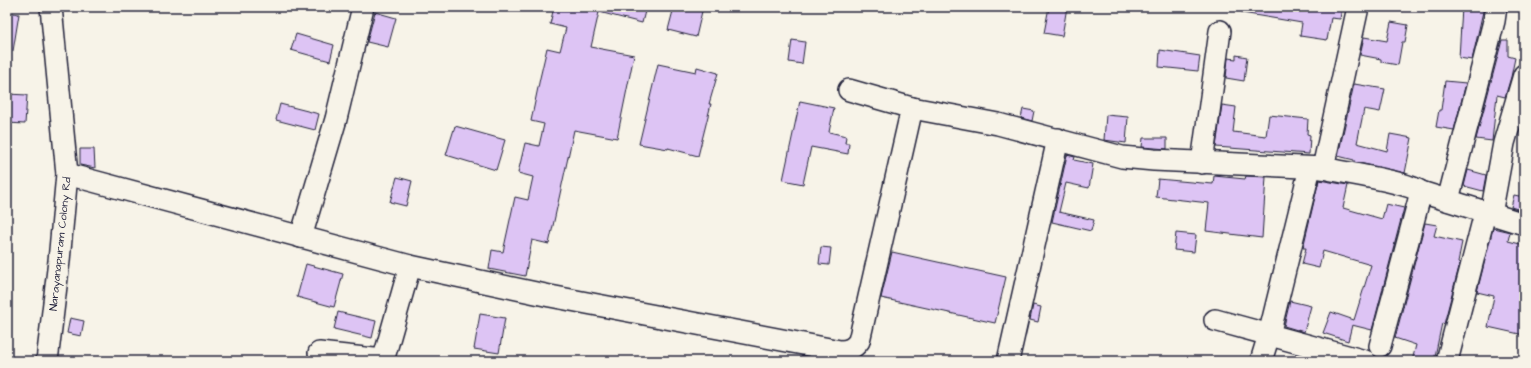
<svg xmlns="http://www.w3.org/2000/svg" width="1531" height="368" font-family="'Architects Daughter',sans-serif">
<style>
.building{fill:#ddc4f4;stroke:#22223b}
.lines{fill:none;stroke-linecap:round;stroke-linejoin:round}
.minor-casing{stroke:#22223b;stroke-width:24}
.minor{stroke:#f7f3e8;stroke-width:21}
.labels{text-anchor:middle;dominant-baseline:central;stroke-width:3.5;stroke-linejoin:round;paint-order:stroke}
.street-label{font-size:11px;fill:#22223b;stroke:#f7f3e8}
</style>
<rect width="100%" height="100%" fill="#f7f3e8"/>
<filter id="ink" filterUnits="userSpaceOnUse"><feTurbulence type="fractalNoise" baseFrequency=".025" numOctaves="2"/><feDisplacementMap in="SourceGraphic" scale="8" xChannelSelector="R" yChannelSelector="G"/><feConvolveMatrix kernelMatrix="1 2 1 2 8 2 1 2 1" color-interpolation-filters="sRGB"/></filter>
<g filter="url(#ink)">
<g class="building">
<path d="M 554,7 L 646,7 L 642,23 L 599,12 L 591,47 L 634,55 L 617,138 L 574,130 L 549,244 L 532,240 L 525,276 L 489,269 L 492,250 L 503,252 L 515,197 L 528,200 L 533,177 L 518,173 L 525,143 L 539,146 L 544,124 L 531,121 L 540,78 L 547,48 L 560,51 L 566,28 L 550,24 Z"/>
<path d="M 674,7 L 703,7 L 696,37 L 668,30 Z"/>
<path d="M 1049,7 L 1067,7 L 1062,36 L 1044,33 Z"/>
<path d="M 1243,7 L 1342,7 L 1340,19 L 1331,18 L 1327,40 L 1300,36 L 1302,23 L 1242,13 Z"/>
<path d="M 1462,7 L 1484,7 L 1472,60 L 1459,58 Z"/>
<path d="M 7,12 L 19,14 L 13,51 L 7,50 Z"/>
<path d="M 375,12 L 396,18 L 388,47 L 367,42 Z"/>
<path d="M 1391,22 L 1408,25 L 1405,42 L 1402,42 L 1398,65 L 1381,62 L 1381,59 L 1360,55 L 1364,37 L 1387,41 Z"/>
<path d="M 296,34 L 334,45 L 330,61 L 291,50 Z"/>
<path d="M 792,40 L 805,42 L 802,64 L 789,62 Z"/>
<path d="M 1502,40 L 1508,40 L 1508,56 L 1515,58 L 1511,77 L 1505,97 L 1497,95 L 1492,141 L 1476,139 Z"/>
<path d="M 1160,50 L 1200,56 L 1198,71 L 1159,67 Z"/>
<path d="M 1236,55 L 1247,57 L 1244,81 L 1226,78 L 1228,58 L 1236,59 Z"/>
<path d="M 658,64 L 696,72 L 697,67 L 718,73 L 709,104 L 711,104 L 698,156 L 668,148 L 668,149 L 639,144 Z"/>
<path d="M 1445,81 L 1466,83 L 1454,130 L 1436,127 L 1439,110 L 1441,110 Z"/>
<path d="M 1354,84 L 1385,89 L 1380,112 L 1364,109 L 1357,143 L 1387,151 L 1390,134 L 1412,138 L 1405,173 L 1354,162 L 1354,160 L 1338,156 Z"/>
<path d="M 7,94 L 27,95 L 25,124 L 7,123 Z"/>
<path d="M 800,101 L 834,108 L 829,132 L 846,136 L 845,143 L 849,143 L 848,154 L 811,147 L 803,184 L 783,180 Z"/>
<path d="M 280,104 L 319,114 L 315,130 L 276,120 Z"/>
<path d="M 1222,105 L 1236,107 L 1233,132 L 1266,136 L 1269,115 L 1308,119 L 1307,134 L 1310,135 L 1309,154 L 1216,147 Z"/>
<path d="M 1023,109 L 1034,111 L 1032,121 L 1021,118 Z"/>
<path d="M 1106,115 L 1128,117 L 1126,143 L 1104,140 Z"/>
<path d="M 455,126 L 505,140 L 496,170 L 446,155 Z"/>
<path d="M 1143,138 L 1167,138 L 1167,149 L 1142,147 Z"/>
<path d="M 80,149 L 94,149 L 95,168 L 80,165 Z"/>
<path d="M 1067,155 L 1075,157 L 1074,160 L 1093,164 L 1089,188 L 1066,183 L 1059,212 L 1094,220 L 1091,231 L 1052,222 Z"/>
<path d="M 1468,170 L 1486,175 L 1483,191 L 1464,186 Z"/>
<path d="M 1214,176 L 1245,179 L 1246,176 L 1266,177 L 1262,238 L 1206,231 L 1209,203 L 1156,197 L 1158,179 L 1213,184 Z"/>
<path d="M 397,177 L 412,181 L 406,206 L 390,202 Z"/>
<path d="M 1319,180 L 1348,185 L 1343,208 L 1382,219 L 1386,204 L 1404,208 L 1372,330 L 1352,325 L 1348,341 L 1323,333 L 1331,312 L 1354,320 L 1371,265 L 1323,251 L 1319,268 L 1302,264 L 1306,248 L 1303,248 Z"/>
<path d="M 1514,195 L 1524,197 L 1524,211 L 1511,207 Z"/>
<path d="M 1425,223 L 1437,225 L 1434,236 L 1462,242 L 1458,262 L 1460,263 L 1444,324 L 1442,323 L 1434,361 L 1412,361 L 1416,345 L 1395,338 Z"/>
<path d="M 1493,228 L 1510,232 L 1508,241 L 1524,245 L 1524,335 L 1488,327 L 1494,296 L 1477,292 Z"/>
<path d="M 1176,233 L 1196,235 L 1194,252 L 1174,250 Z"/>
<path d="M 821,247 L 831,248 L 829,265 L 819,264 Z"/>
<path d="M 892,252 L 1006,277 L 995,323 L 881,298 Z"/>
<path d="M 306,264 L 343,274 L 334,307 L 297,297 Z"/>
<path d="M 1290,301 L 1311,306 L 1304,332 L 1284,326 Z"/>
<path d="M 1033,305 L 1041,307 L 1038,322 L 1030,320 Z"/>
<path d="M 338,312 L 376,321 L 372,338 L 334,329 Z"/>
<path d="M 480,314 L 505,318 L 499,353 L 474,349 Z"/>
<path d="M 70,318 L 84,321 L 81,336 L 67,333 Z"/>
</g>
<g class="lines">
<defs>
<g id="minor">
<path d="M 849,90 L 912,108 L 998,124 L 1122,157 L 1154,160 L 1323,168 L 1358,7"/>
<path d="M 1202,163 L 1220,31"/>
<path d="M 1323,168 C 1344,173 1406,181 1421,192 L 1524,224"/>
<path d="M 67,174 L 410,266 L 550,296 L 840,351 C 849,351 854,348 859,341 L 912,108"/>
<path d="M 1448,200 L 1494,21 L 1496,7"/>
<path d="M 1491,214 L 1504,143 L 1524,75"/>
<path d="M 301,237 L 336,119 L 363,7"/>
<path d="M 1215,320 L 1365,361"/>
<path d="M 1380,346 L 1421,192"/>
<path d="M 319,353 L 383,360"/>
<path d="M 47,361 L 59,261 L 67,174 L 51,7"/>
<path d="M 383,361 L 410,266"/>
<path d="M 1008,361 L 1058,139"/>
<path d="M 1261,361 L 1269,335 L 1310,168"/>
<path d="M 1447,361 L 1485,213"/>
</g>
</defs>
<use href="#minor" class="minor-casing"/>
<use href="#minor" class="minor"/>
</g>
</g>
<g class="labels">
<g class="street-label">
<text transform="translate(60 244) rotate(-84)">Narayanapuram Colony Rd</text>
</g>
</g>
<rect width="1531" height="368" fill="none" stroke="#f7f3e8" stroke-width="24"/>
<rect x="12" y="12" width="1507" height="344" fill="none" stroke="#22223b" stroke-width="1.5" filter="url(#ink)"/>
</svg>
